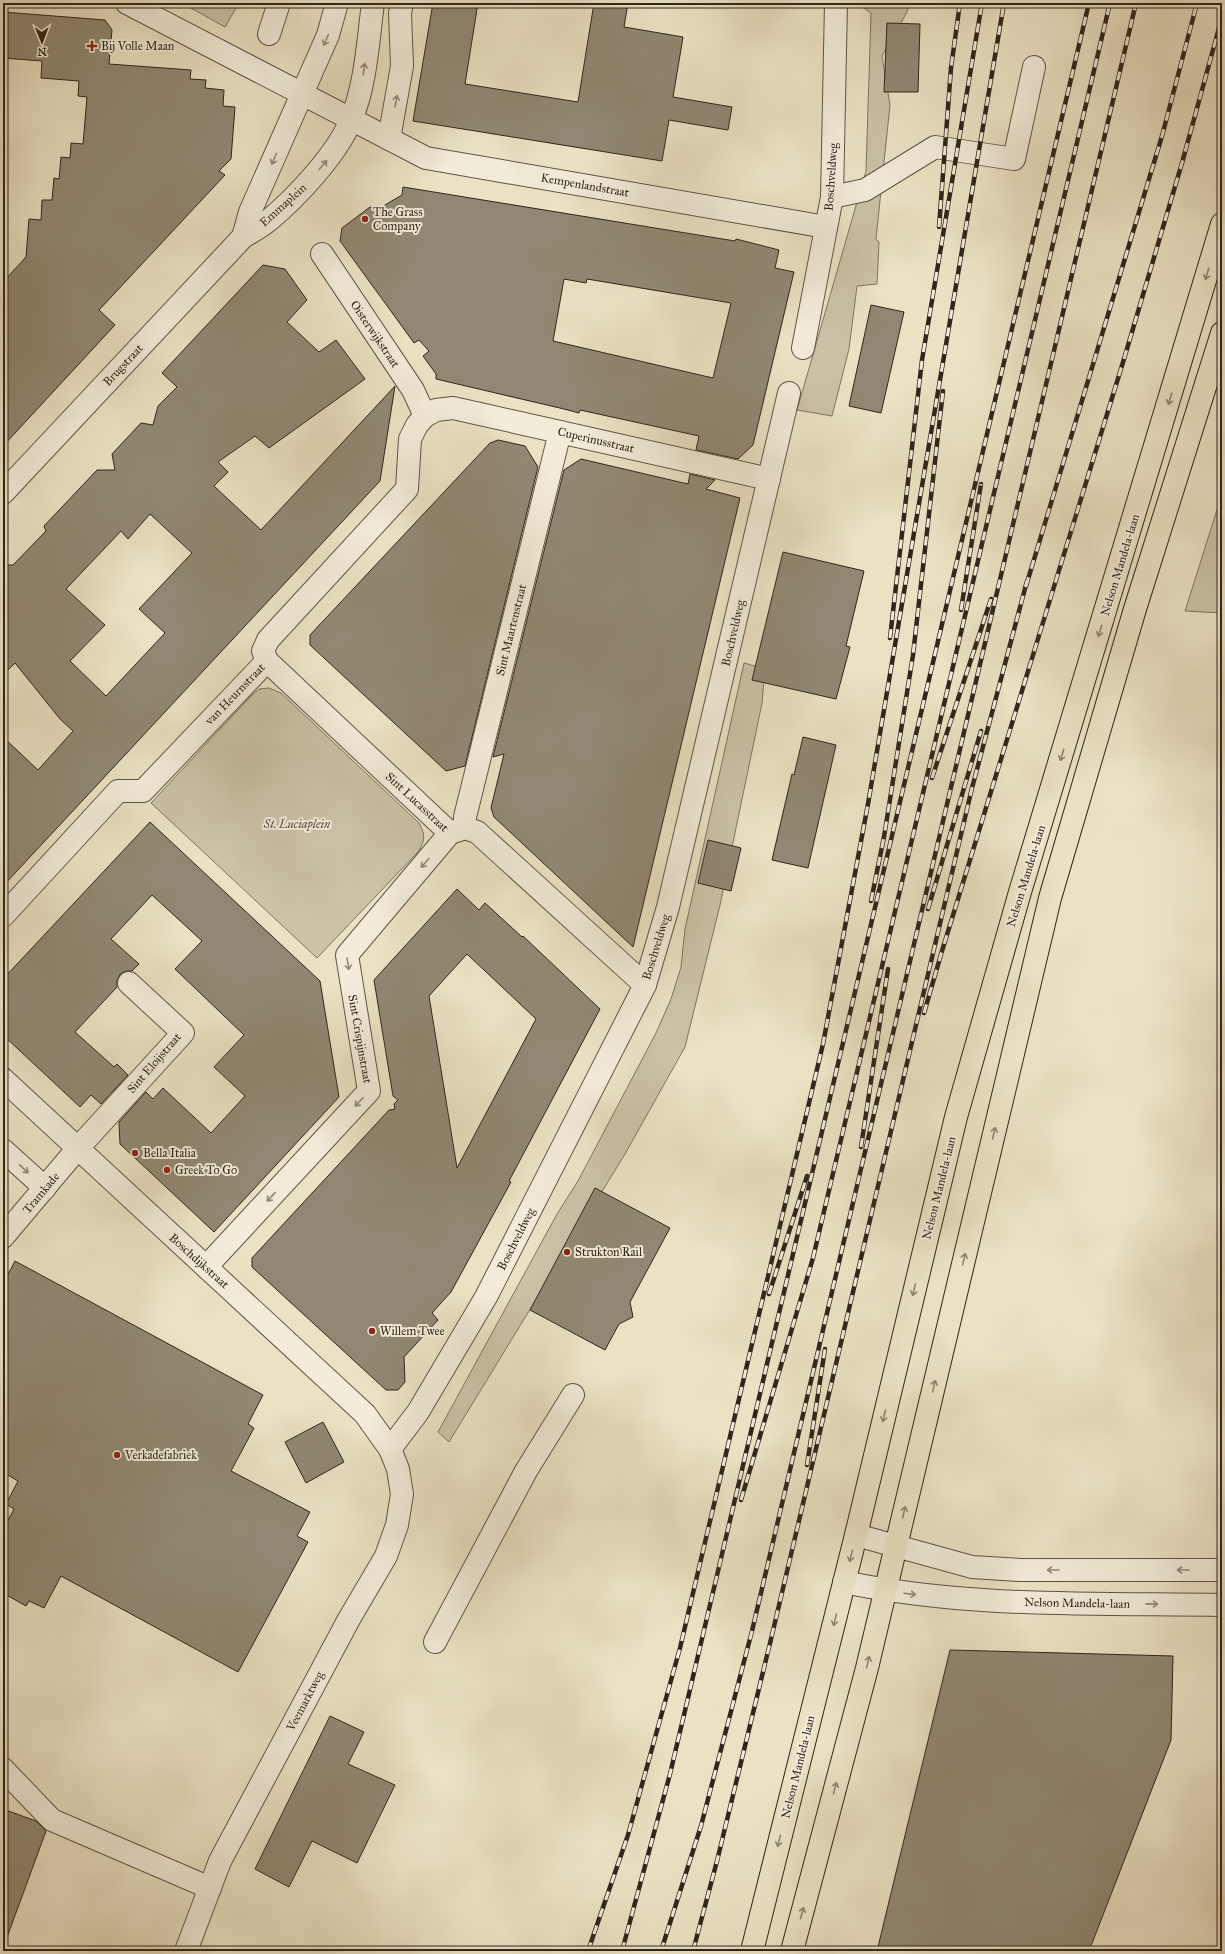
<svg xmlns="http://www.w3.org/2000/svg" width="1225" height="1954" font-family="'IM FELL Great Primer',serif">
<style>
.green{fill:#cbc2a8;stroke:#7d7461}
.building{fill:#918873;stroke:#2f261a;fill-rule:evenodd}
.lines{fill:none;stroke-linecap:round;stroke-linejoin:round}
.minor-casing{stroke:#5e5545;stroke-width:24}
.major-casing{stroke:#2f261a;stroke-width:24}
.minor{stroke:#f2ecd9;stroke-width:22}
.major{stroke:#ebe2c5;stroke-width:22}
.rail-casing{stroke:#2f261a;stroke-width:4.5}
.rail{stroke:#f2ecd9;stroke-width:3;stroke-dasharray:9;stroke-linecap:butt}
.oneway{stroke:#90897a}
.oneway2{stroke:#8d8470}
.poi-dot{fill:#8f2418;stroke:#f2ecd9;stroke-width:1.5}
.labels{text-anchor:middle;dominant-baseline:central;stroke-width:4;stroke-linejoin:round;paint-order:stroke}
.poi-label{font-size:12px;fill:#2f261a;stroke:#f2ecd9;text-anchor:start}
.street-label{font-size:12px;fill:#2f261a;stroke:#f2ecd9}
.park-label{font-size:12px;font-style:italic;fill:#564d3e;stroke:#f2ecd9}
</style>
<rect width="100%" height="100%" fill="#ebe2c5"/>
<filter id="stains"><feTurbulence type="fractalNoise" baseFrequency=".005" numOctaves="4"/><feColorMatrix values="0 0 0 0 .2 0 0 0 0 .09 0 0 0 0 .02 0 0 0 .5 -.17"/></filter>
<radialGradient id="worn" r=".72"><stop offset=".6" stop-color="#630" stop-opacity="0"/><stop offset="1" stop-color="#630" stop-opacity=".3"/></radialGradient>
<g class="green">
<path d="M 182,3 L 239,3 L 225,27 Z"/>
<path d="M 857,3 L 909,3 L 907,12 L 882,56 L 890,105 L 876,239 L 879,242 L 877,284 L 857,286 L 849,349 L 832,416 L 797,410 L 866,171 L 871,13 Z"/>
<path d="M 1222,494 L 1222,613 L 1185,611 Z"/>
<path d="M 744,663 L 765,669 L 762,703 L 720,905 L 685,1047 L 625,1154 L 449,1442 L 438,1432 L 557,1214 L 578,1181 L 656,1033 L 671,999 L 681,967 L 685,929 Z"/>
<path d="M 269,688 L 281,693 L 419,823 C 426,835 425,842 417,853 L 317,958 L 151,803 L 251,696 L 259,689 Z"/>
</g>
<g class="building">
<path d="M 433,3 L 478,3 L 465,84 L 578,102 L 594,3 L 628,3 L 624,27 L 683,37 L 673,97 L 732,107 L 728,130 L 669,120 L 662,161 L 413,121 Z"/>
<path d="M 3,12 L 105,20 L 112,30 L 109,64 L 191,70 L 190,79 L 206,80 L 205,88 L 224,90 L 223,106 L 235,107 L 231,159 L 219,171 L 225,175 L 99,310 L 115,325 L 3,446 L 3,282 L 26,257 L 29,219 L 41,220 L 42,200 L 52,200 L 54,178 L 59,179 L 61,157 L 70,158 L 71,143 L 83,144 L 87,97 L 78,96 L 79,81 L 41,78 L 42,61 L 3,58 Z"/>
<path d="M 887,23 L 920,24 L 918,92 L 884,92 Z"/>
<path d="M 403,187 L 735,241 L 736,239 L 779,250 L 775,268 L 794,272 L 753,445 L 738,459 L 696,450 L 699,436 L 580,410 L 579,413 L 564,409 L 436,379 L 436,374 L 423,356 L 429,351 L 419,340 L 414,343 L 340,241 L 342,228 L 370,207 L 378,209 L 402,195 ZM 564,279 L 586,283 L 587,279 L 731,303 L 713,378 L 553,341 Z"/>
<path d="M 263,265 L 285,269 L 307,300 L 287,322 L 319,352 L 336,340 L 365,379 L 269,448 L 255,436 L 218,462 L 228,472 L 214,486 L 261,530 L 395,386 L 380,481 L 3,886 L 3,737 L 38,770 L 73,731 L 60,719 L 15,663 L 3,675 L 3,565 L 13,565 L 46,531 L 44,526 L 97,470 L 115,470 L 112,454 L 141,423 L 153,425 L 158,406 L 177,387 L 162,373 ZM 150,514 L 192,553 L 139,609 L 165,633 L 106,696 L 70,661 L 105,625 L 66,589 L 121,531 L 128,539 Z"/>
<path d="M 871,305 L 904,312 L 881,413 L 849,406 Z"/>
<path d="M 498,440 L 525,446 L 538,467 L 465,766 L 446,771 L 310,645 L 310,635 L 490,443 Z"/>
<path d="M 581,459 L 688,484 L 690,474 L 715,480 L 706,489 L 740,498 L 633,947 L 494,817 L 491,808 L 504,754 L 493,757 L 564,470 Z"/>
<path d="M 783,552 L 864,571 L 846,646 L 850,647 L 836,699 L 752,680 Z"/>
<path d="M 803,737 L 836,745 L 808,868 L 772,860 L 792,774 L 794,775 Z"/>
<path d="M 150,822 L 320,981 L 339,1097 L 214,1232 L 120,1144 L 119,1122 L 146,1092 L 153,1099 L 163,1088 L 211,1133 L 245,1096 L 214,1067 L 244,1035 L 175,969 L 202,941 L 152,895 L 111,939 L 139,964 L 132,971 L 126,971 L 120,974 L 117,981 L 117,987 L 75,1032 L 114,1067 L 117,1064 L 128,1075 L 101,1104 L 91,1095 L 80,1107 L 3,1035 L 3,979 Z"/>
<path d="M 708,840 L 741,848 L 731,891 L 698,883 Z"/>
<path d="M 457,889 L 479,910 L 485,903 L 522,937 L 523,936 L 600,1009 L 509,1181 L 511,1182 L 451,1292 L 432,1313 L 438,1320 L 404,1357 L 405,1382 L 398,1390 L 386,1390 L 252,1267 L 252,1258 L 389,1110 L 395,1109 L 394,1104 L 398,1100 L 393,1096 L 374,980 ZM 467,954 L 536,1019 L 457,1168 L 429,996 Z"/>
<path d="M 595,1188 L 670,1228 L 630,1302 L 633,1317 L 619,1324 L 605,1350 L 530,1310 Z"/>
<path d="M 15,1261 L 263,1395 L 248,1424 L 254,1428 L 231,1471 L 310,1512 L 297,1536 L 308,1542 L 238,1672 L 61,1576 L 44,1608 L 29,1601 L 26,1606 L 3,1593 L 3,1530 L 14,1509 L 6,1504 L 18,1481 L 3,1472 L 3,1284 Z"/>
<path d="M 323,1422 L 344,1462 L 306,1483 L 285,1442 Z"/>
<path d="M 950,1650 L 1173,1656 L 1171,1740 L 1089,1951 L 877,1951 Z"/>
<path d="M 330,1716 L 364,1732 L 348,1764 L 395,1785 L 357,1863 L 312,1841 L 289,1887 L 255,1869 Z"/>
<path d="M 3,1809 L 36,1821 L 46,1831 L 6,1940 L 3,1939 Z"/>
</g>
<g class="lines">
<defs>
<g id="minor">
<path d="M 127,3 L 426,158 L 826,227"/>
<path d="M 269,34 L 279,3"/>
<path d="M 389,139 L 402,66 L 400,13 L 402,3"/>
<path d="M 832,197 L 865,190 L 935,147 L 1014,159 L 1034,67"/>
<path d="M 243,237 L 250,212 L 328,35 L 337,3"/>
<path d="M 322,254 L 413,390 L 425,416"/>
<path d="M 803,348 L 832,197 L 836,3"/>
<path d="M 3,493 L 243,237 C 251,232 261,227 268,221 C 297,197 337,154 351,120 C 366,84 368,41 373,3"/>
<path d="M 267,661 L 450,833 L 465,828 L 477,832 L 645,985"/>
<path d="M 465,828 L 465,817 L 560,432"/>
<path d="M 3,916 L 118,791 L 143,791 L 267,661 L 263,651 L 268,640 L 407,489 L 410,439 L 417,425 L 425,416 L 436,410 L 453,408 L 769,479"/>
<path d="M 3,1079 L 365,1414 L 390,1449 L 398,1469 L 402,1494 L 397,1525 L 386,1556 L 349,1619 L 220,1861 L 186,1951"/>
<path d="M 3,1150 L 45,1188"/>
<path d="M 3,1237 L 78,1148 L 183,1033 L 129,983"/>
<path d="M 206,1267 L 369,1091 L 347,955 L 450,833"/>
<path d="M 390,1449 L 418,1412 L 486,1297 L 645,985 L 668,907 L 789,393"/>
<path d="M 856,1535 L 972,1567 L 1020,1570 L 1222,1570"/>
<path d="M 844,1582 C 968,1608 1096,1603 1222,1605"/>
<path d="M 435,1642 L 526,1471 L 573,1395"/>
<path d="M 3,1769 L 52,1820 L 210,1888"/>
</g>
<g id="major">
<path d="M 752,1951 L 856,1535 L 956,1117 L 1020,892 L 1222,224"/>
<path d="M 792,1951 L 867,1668 L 1050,898 L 1135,609 L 1222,333"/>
</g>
</defs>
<use href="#minor" class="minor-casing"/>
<use href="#major" class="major-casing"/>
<use href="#minor" class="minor"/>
<use href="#major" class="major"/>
<defs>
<g id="rail">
<path d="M 939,227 L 951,68 L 960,3"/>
<path d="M 1026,586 L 1162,136 L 1197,3"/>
<path d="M 961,610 L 981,484"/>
<path d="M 890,638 L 922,360 L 982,3"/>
<path d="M 932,778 L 991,599"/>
<path d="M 871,901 L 884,837 L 913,655 L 943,391"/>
<path d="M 928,909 L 981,731"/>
<path d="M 924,1013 L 942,951 L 1124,359 L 1182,163 L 1222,17"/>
<path d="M 861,1147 L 888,969"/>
<path d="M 769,1294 L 807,1176"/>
<path d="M 807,1465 L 825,1349"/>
<path d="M 741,1500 L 813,1258 L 1110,3"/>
<path d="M 588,1951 L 628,1835 L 680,1648 L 823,1044 L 868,804 L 1004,3"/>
<path d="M 622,1951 L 670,1774 L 1089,3"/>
<path d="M 661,1951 L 701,1826 L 752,1631 L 1136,3"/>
<path d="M 693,1951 L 717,1861 L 772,1635 L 972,788 L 1027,581"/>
</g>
</defs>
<use href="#rail" class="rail-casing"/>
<use href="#rail" class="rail"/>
</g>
<defs><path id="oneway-shaft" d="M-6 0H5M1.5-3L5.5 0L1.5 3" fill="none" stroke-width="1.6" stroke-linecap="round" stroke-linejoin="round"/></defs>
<g class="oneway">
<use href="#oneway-shaft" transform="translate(326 40) rotate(114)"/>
<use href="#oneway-shaft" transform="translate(364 69) rotate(-83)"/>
<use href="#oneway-shaft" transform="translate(396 101) rotate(-80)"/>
<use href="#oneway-shaft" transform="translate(274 159) rotate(113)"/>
<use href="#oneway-shaft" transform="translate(323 165) rotate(-50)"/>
<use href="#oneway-shaft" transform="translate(425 863) rotate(130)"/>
<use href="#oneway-shaft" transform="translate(348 964) rotate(81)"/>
<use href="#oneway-shaft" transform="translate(359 1102) rotate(133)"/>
<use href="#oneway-shaft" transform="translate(24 1169) rotate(43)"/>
<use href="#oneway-shaft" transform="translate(271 1197) rotate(133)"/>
<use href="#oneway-shaft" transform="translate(1053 1570) rotate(180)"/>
<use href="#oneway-shaft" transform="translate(1183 1570) rotate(180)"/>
<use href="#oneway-shaft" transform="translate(910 1594) rotate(7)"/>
<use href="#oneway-shaft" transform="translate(1152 1604) rotate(1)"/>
</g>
<g class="oneway2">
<use href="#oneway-shaft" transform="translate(1207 274) rotate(107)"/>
<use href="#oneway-shaft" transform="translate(1170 399) rotate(107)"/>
<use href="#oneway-shaft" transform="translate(1100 631) rotate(107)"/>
<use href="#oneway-shaft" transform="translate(1062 755) rotate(107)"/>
<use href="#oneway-shaft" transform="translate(994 1133) rotate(-77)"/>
<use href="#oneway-shaft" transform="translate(964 1259) rotate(-77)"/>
<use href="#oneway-shaft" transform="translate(914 1290) rotate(103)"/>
<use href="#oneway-shaft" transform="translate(934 1386) rotate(-77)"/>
<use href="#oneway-shaft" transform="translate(884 1416) rotate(103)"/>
<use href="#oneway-shaft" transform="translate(904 1512) rotate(-77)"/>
<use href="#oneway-shaft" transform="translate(851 1556) rotate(104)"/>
<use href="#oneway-shaft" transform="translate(835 1620) rotate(104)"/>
<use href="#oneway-shaft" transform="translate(868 1662) rotate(-77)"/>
<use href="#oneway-shaft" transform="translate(835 1788) rotate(-75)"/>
<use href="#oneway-shaft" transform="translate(779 1841) rotate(104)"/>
<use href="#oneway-shaft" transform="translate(802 1913) rotate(-75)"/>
</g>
<g class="poi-dot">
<path d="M90 40h4v4h4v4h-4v4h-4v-4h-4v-4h4z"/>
<circle cx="365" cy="219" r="4"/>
<circle cx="135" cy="1153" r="4"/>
<circle cx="167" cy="1170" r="4"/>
<circle cx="567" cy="1252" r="4"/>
<circle cx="372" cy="1331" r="4"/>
<circle cx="117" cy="1455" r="4"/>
</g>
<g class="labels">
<g class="poi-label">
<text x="101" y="46">Bij Volle Maan</text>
<text x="373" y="212">The Grass<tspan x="373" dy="14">Company</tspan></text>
<text x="143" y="1153">Bella Italia</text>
<text x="175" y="1170">Greek To Go</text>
<text x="575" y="1252">Strukton Rail</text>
<text x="380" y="1331">Willem Twee</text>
<text x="125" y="1455">Verkadefabriek</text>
</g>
<g class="street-label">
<text transform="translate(831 177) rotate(-86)">Boschveldweg</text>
<text transform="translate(585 185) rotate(10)">Kempenlandstraat</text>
<text transform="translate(283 205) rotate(-42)">Emmaplein</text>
<text transform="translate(375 334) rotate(56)">Oisterwijkstraat</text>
<text transform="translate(123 365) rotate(-47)">Brugstraat</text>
<text transform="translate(596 440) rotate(13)">Cuperinusstraat</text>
<text transform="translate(1120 565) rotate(-73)">Nelson Mandela-laan</text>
<text transform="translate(511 630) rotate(-76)">Sint Maartenstraat</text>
<text transform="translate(733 633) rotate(-77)">Boschveldweg</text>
<text transform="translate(235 694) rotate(-46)">van Heurnstraat</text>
<text transform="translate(417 802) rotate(43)">Sint Lucasstraat</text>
<text transform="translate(1026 876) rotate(-73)">Nelson Mandela-laan</text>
<text transform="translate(656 947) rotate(-73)">Boschveldweg</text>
<text transform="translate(360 1039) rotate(80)">Sint Crispijnstraat</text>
<text transform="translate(154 1063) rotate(-49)">Sint Eloijstraat</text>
<text transform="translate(939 1188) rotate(-76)">Nelson Mandela-laan</text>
<text transform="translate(41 1193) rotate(-50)">Tramkade</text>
<text transform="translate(516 1239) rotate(-63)">Boschveldweg</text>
<text transform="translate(199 1261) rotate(42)">Boschdijkstraat</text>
<text transform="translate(1077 1603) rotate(1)">Nelson Mandela-laan</text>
<text transform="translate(305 1701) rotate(-62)">Veemarktweg</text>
<text transform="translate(798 1767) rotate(-76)">Nelson Mandela-laan</text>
</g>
<g class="park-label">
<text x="297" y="824">St. Luciaplein</text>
</g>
</g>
<rect width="1225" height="1954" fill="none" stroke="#ebe2c5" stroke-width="16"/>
<rect x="4" y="4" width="1217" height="1946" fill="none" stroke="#2f261a" stroke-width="2"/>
<rect x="8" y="8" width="1209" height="1938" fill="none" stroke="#2f261a"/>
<g transform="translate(42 42) rotate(179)" stroke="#f2ecd9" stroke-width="3" paint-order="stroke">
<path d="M0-3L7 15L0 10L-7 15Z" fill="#2f261a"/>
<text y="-6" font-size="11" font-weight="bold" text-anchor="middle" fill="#2f261a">N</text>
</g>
<rect width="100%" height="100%" filter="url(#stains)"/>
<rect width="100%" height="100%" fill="url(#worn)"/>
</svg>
